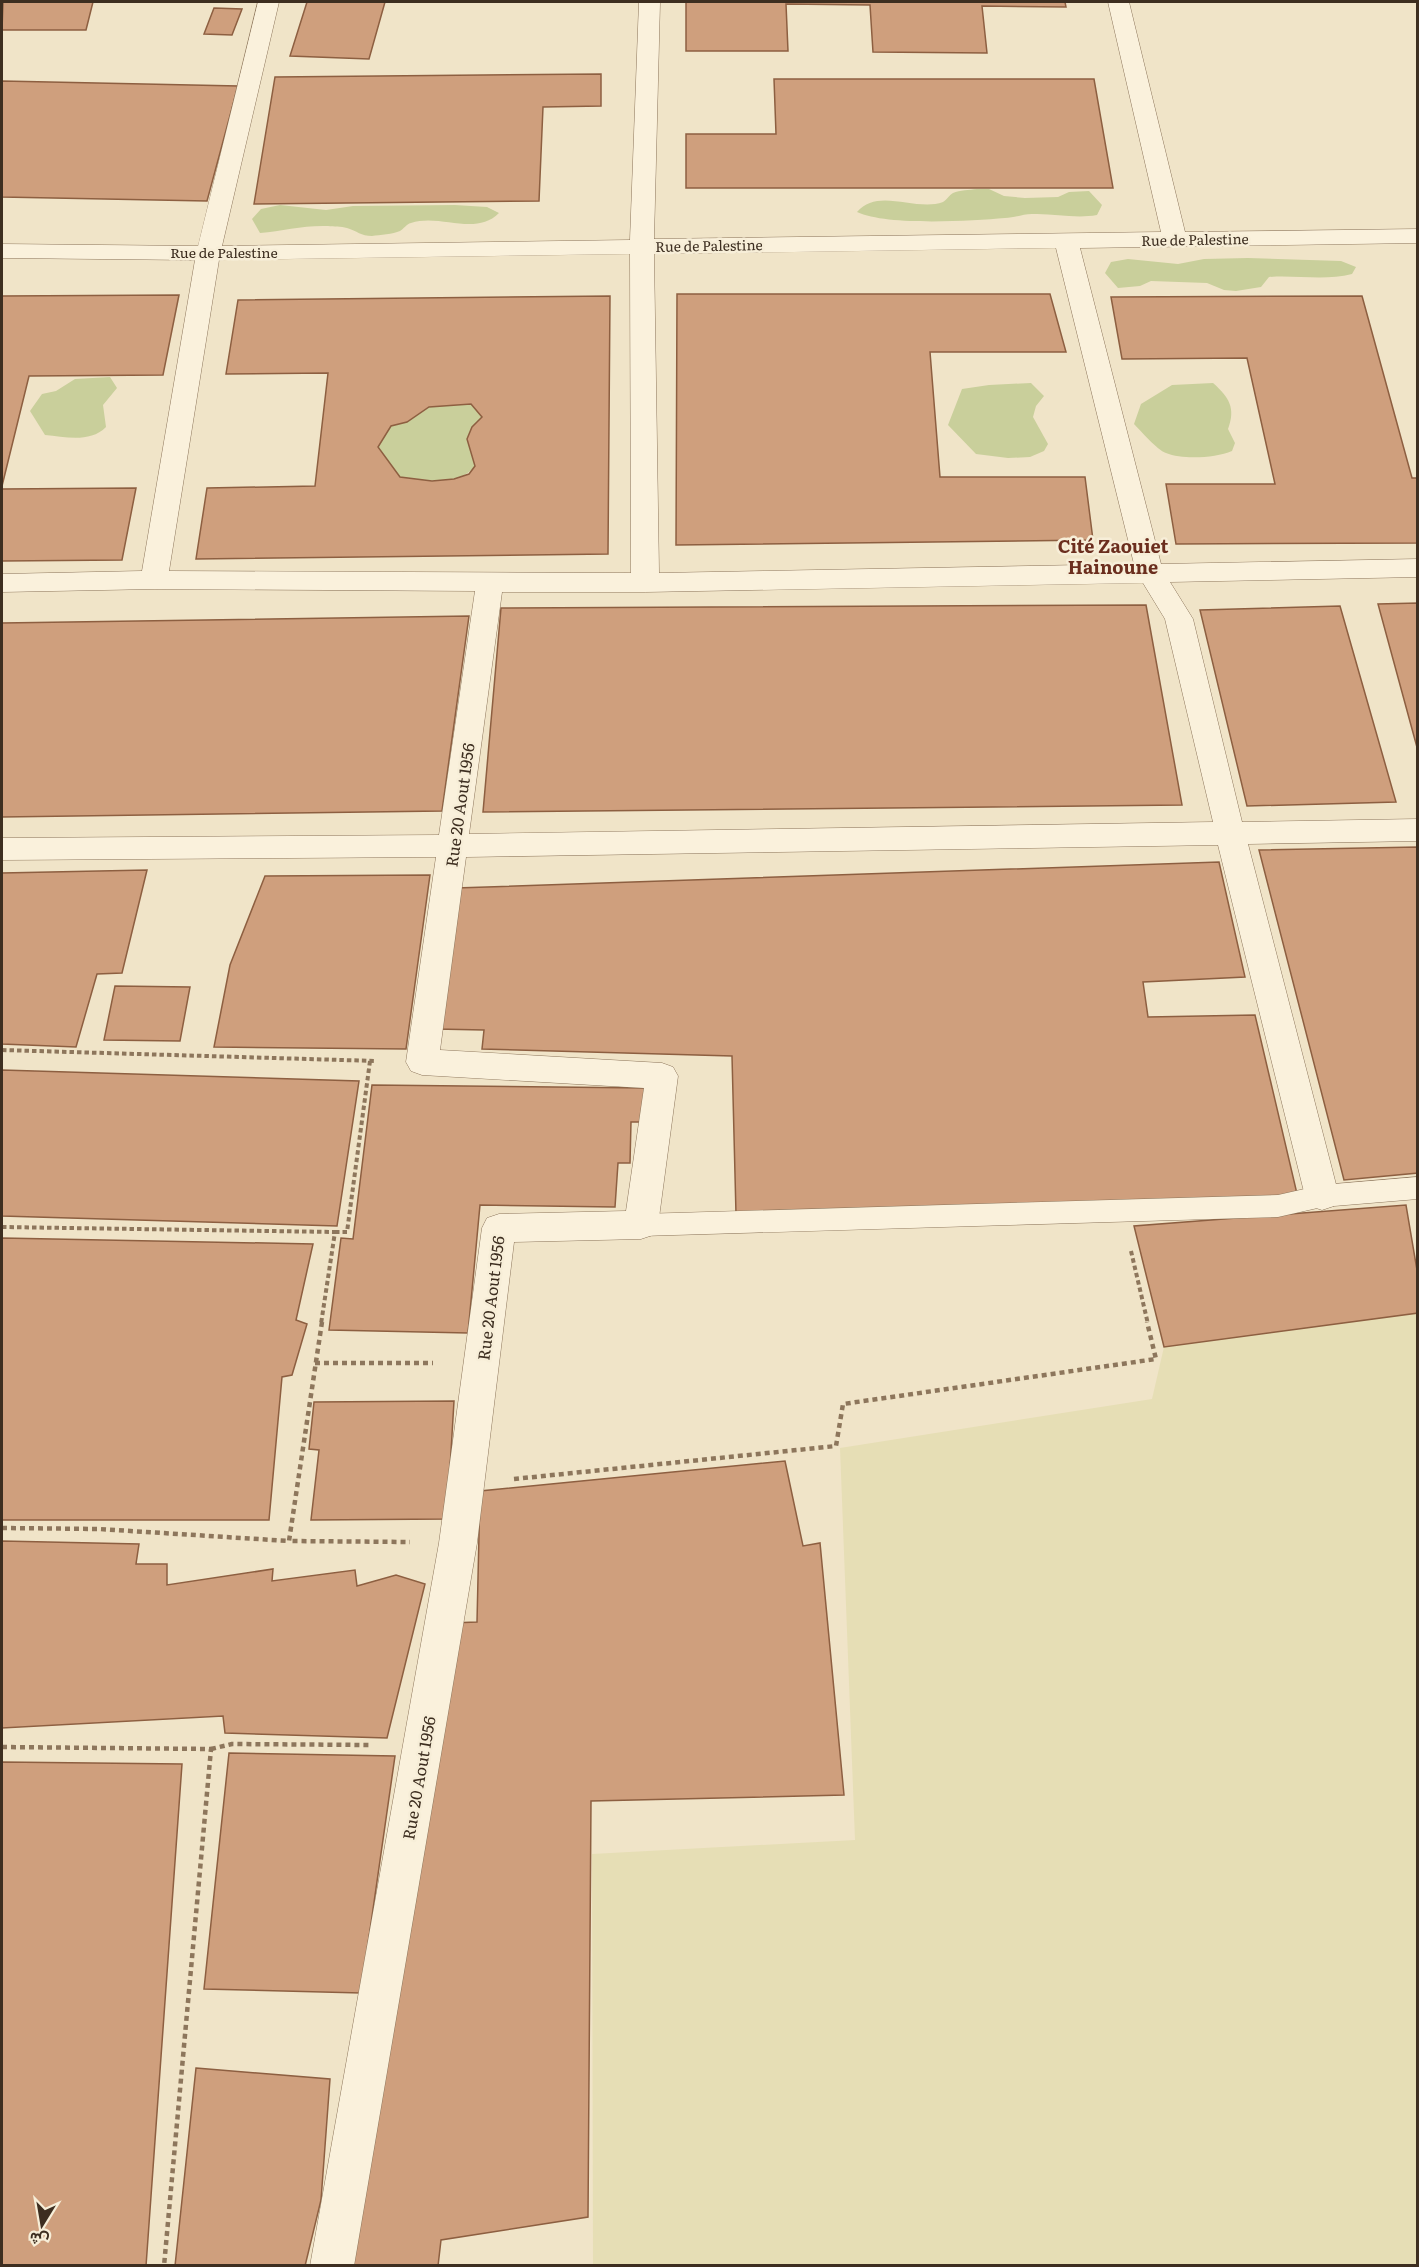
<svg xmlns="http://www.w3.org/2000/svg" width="1419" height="2267" font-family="Literata,Vazirmatn,serif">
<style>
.farmland{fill:#e6deb5}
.green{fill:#c9cf9b}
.building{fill:#cf9f7d;stroke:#8d5f41;stroke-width:1.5;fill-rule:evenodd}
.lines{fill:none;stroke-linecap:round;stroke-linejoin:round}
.service-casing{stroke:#8d765c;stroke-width:1}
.minor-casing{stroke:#8d765c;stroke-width:1}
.path-far1{stroke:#8d765c;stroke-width:4;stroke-dasharray:4.5 3;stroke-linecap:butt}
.path{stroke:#8d765c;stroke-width:4.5;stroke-dasharray:5 4;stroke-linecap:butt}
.service{fill:#faf1dc;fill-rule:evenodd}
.minor{fill:#faf1dc;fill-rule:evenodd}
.labels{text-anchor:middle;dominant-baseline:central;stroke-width:5;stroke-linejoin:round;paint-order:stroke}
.far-street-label{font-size:14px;fill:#3d2e20;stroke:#f7eed8}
.street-label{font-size:16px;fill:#3d2e20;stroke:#f7eed8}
.neighbourhood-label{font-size:18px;font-weight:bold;fill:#6b2e1e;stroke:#f7eed8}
</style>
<rect width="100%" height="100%" fill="#f0e4c8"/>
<path class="farmland" d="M 1417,1313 L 1417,2265 L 593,2265 L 592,1854 L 855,1840 L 840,1448 L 1152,1399 L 1164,1347 Z"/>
<g class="green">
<path d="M 977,189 L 989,189 L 1004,196 L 1025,198 L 1058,197 L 1069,192 L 1089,191 L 1102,205 L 1097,215 C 1074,219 1054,213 1032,214 C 1023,214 1014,218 1005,218 C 970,221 887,226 857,212 C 878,187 916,212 943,202 C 947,200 949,195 953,193 C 960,190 969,190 977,189 Z"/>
<path d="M 280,205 L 326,210 L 353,206 L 455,205 L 487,207 L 499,213 C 475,237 440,213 411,223 C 406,224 404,229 400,231 C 393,234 380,235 372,236 C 361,236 357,231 347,228 C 341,226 334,227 328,226 C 304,225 283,231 260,233 L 252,219 L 261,209 Z"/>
<path d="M 1248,258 L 1341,261 L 1356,267 L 1352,274 C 1325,281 1297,275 1269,277 L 1261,287 L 1236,291 L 1224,290 L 1207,283 L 1151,281 L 1140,286 L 1118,288 L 1105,273 L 1111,262 L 1128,259 L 1178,264 L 1204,259 Z"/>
<path d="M 110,377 L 117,388 L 103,405 L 106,427 C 90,443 66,437 45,435 L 30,411 L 42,394 L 56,391 L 75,379 Z"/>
<path d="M 1031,383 L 1044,396 L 1036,406 L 1033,417 L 1048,444 L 1044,451 L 1030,457 L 1008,458 L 976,454 L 948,425 L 962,389 L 989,385 Z"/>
<path d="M 1213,383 C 1229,397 1236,408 1228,429 L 1235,443 L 1232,451 C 1215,458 1183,460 1166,453 C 1157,450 1141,431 1134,424 L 1141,404 L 1172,385 Z"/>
<path d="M 471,404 L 482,417 L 472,427 L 467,439 L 475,466 C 458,488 424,479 400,477 L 378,447 L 391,426 L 407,422 L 429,407 Z"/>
</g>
<g class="building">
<path d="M 3,2 L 93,2 L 86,30 L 2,30 Z"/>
<path d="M 307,2 L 385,2 L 369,59 L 290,56 Z"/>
<path d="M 686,2 L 1065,2 L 1066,7 L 982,6 L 987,53 L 873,52 L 870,5 L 786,4 L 788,51 L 686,51 Z"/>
<path d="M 214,8 L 242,9 L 232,35 L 204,34 Z"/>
<path d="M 601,74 L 601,106 L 543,107 L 539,201 L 254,204 L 275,77 Z"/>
<path d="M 774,79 L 1094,79 L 1113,188 L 686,188 L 686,134 L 776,134 Z"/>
<path d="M 2,81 L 238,86 L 207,201 L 2,197 Z"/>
<path d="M 677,294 L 1050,294 L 1066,352 L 930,352 L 940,477 L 1085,477 L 1093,540 L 676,545 Z"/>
<path d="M 179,295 L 163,375 L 29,376 L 2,486 L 2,296 Z"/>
<path d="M 610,296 L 608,554 L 196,559 L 207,488 L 315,486 L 328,373 L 226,374 L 238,300 ZM 471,404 L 482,417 L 472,427 L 467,439 L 475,466 L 469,474 L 454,479 L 432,481 L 400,477 L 378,447 L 391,426 L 407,422 L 429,407 Z"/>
<path d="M 1362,296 L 1412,478 L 1418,478 L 1418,543 L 1176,544 L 1166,484 L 1275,484 L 1247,358 L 1122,359 L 1111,297 Z"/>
<path d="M 136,488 L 122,560 L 2,561 L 2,489 Z"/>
<path d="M 1418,603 L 1418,751 L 1378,604 Z"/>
<path d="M 1146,605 L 1182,805 L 483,812 L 501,608 Z"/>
<path d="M 1340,606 L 1396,802 L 1247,806 L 1200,610 Z"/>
<path d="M 469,616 L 442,811 L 2,817 L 2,623 Z"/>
<path d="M 1418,847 L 1418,1173 L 1344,1180 L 1259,850 Z"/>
<path d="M 1219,862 L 1245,977 L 1143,982 L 1148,1017 L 1255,1015 L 1298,1198 L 736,1214 L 732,1056 L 482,1049 L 484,1030 L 436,1029 L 456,888 Z"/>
<path d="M 147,870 L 122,973 L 97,974 L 76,1047 L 2,1044 L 2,873 Z"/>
<path d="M 430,875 L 406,1049 L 214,1047 L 230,965 L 265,876 Z"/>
<path d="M 115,986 L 190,987 L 180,1041 L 104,1040 Z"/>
<path d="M 2,1070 L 359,1081 L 337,1226 L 2,1216 Z"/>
<path d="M 372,1085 L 647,1088 L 646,1122 L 631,1122 L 630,1163 L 618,1163 L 615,1207 L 480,1205 L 468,1333 L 329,1330 L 341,1238 L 353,1239 Z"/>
<path d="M 1406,1205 L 1418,1276 L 1418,1313 L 1164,1347 L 1134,1226 Z"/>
<path d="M 2,1238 L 313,1244 L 296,1320 L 307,1324 L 292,1375 L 282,1377 L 269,1520 L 2,1520 Z"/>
<path d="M 454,1401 L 447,1519 L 311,1520 L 319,1450 L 309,1449 L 314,1402 Z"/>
<path d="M 785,1461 L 803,1546 L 820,1543 L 844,1795 L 591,1801 L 588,2217 L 441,2240 L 438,2266 L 337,2266 L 450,1623 L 477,1622 L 480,1491 Z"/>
<path d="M 2,1541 L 139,1544 L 136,1564 L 167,1564 L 167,1585 L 273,1569 L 272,1581 L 355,1570 L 357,1586 L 396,1575 L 425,1584 L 387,1738 L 225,1733 L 223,1716 L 2,1728 Z"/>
<path d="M 229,1753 L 395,1756 L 361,1993 L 204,1989 Z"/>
<path d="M 2,1762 L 182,1764 L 146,2266 L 2,2266 Z"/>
<path d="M 196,2068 L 330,2079 L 321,2200 L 305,2266 L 175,2266 Z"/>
</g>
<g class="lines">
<defs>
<path id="service" d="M 1418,1177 L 1418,1199 L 1322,1207 L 1278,1217 L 641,1236 L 632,1233 L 628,1225 L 632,1217 L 641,1214 L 1278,1195 L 1322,1185 Z"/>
<path id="minor" d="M 258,2 L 279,2 L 222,246 L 630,240 L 639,2 L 660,2 L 654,239 L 1161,232 L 1108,2 L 1129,2 L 1185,232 L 1418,229 L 1418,243 L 1080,248 L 1161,564 L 1418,559 L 1418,577 L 1170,582 L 1193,619 L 1242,822 L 1418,819 L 1418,841 L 1248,844 L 1339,1196 L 1334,1206 L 1322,1210 L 1310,1206 L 1305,1196 L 1218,845 L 466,857 L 440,1050 L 662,1063 L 673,1067 L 678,1076 L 658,1225 L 653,1235 L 641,1239 L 514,1242 L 477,1543 L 354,2266 L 310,2266 L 439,1543 L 482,1228 L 487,1218 L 499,1214 L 626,1211 L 644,1088 L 422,1075 L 411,1071 L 406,1062 L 436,857 L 2,860 L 2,838 L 439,835 L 475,591 L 154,589 L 2,592 L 2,574 L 142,571 L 195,260 L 2,258 L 2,244 L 198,246 ZM 1056,248 L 1134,564 L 659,573 L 654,254 ZM 630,254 L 631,573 L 169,571 L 219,260 ZM 1143,583 L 1165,619 L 1213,822 L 469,834 L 502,592 L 645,592 Z"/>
</defs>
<use href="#service" class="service-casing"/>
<use href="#minor" class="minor-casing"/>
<g class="path-far1">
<path d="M 2,1050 L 376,1061"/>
<path d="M 2,1227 L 335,1232 L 321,1324"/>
<path d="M 335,1232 L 347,1232 L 370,1061"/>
<path d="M 1131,1251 L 1148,1324"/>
</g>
<g class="path">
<path d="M 322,1322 L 289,1541 L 410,1542"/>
<path d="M 315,1363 L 433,1363"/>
<path d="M 514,1479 L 836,1446 L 843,1404 L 1156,1359 L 1147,1322"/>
<path d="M 2,1528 L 99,1529 L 289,1541"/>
<path d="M 2,1747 L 211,1749 L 164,2266"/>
<path d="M 211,1749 L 232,1744 L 371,1745"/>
</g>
<use href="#service" class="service"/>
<use href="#minor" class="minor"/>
</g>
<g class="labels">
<g class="far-street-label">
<text transform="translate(1195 239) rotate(-1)">Rue de Palestine</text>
<text transform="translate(709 245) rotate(-1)">Rue de Palestine</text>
<text x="224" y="252">Rue de Palestine</text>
</g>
<g class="street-label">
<text transform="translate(459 805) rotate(-82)">Rue 20 Aout 1956</text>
<text transform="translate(490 1298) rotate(-83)">Rue 20 Aout 1956</text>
<text transform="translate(418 1778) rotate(-80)">Rue 20 Aout 1956</text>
</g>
<g class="neighbourhood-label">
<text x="1113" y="545">Cité Zaouiet<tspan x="1113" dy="21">Hainoune</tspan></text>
</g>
</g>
<rect width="1419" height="2267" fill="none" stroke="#3d2e20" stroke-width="6"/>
<g transform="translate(42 2225) rotate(191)" stroke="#f7eed8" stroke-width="4.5" paint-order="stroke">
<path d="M0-4.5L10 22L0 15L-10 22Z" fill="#3d2e20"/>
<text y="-9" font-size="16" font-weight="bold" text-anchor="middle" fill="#3d2e20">ش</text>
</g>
</svg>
